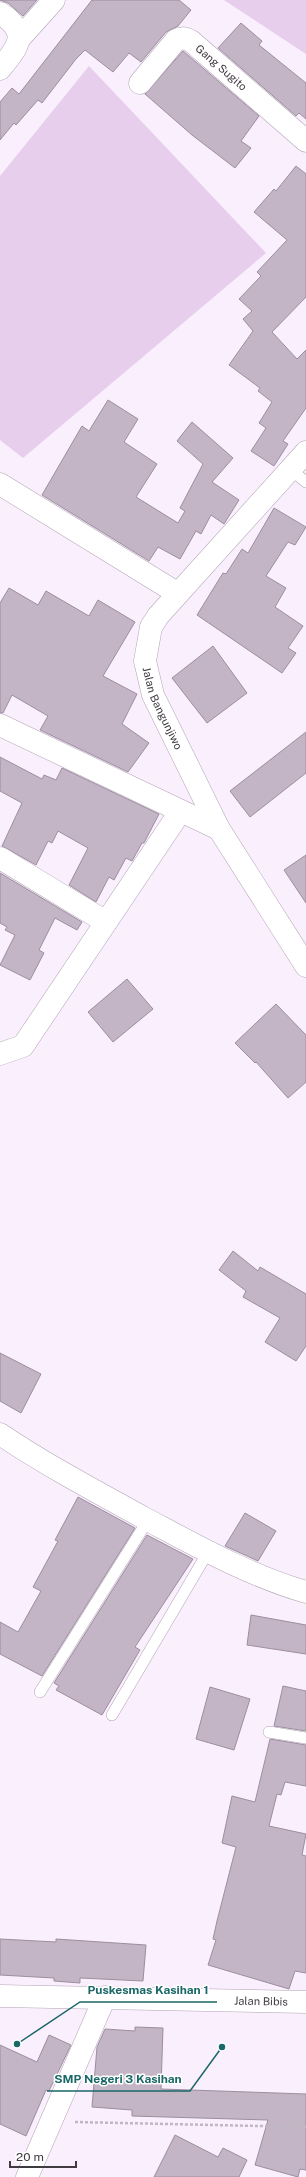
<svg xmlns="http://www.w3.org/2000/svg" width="306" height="2177" font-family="'Public Sans',sans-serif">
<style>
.green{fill:#e6ceec}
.building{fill:#c3b5c6;stroke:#9c8e9f}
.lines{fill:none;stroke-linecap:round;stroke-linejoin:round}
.lane-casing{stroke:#b2a4b5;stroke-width:12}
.street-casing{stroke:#b2a4b5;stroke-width:23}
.secondary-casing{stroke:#b2a4b5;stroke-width:23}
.path{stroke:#c0b7c3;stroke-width:2.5;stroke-dasharray:3 2;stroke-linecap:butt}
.lane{stroke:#fff;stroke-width:11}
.street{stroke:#fff;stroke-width:22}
.secondary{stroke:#fff;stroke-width:22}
.labels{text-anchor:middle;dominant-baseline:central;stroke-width:3;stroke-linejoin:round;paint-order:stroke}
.street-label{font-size:11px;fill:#403a41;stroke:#fff}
.leader{fill:none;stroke:#1a6867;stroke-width:1.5}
.callout-dot{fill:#1a6867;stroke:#fff;stroke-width:1.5}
.callout-label{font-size:12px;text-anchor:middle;font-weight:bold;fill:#1a6867;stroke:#fff;stroke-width:3;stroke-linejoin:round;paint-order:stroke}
</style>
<rect width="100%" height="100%" fill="#faeffd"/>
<g class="green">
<path d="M 224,0 L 306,0 L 306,54 Z"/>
<path d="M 89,66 L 266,253 L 23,458 L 0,440 L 0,176 Z"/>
</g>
<g class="building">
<path d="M 0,0 L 37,0 L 23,16 L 8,3 Z"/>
<path d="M 92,0 L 179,0 L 191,10 L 178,26 L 166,32 L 141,62 L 129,53 L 113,72 L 85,50 L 76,59 L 42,103 L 38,100 L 16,125 L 14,123 L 0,140 L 0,102 L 12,88 L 19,94 Z"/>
<path d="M 241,23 L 262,41 L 259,45 L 306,83 L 306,119 L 299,113 L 296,116 L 218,48 Z"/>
<path d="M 183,51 L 259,116 L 241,141 L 251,148 L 235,168 L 192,135 L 145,94 Z"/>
<path d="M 296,166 L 306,174 L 306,297 L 272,332 L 297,359 L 306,350 L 306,408 L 283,441 L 288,444 L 274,466 L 251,451 L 266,428 L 259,423 L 272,402 L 258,391 L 260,388 L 229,365 L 253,331 L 243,319 L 252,311 L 239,299 L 261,276 L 257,272 L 287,240 L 254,212 L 274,189 L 276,191 Z"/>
<path d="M 108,400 L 138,419 L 124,442 L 157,464 L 136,497 L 178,523 L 185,511 L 180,508 L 203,464 L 177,441 L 192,422 L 233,458 L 212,482 L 239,500 L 224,524 L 211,515 L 201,534 L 196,531 L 180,559 L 158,547 L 149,561 L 42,495 L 82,426 L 89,431 Z"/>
<path d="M 274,508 L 306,527 L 295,545 L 288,542 L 266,576 L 286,588 L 275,607 L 303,626 L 288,648 L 296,653 L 282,673 L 197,615 L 223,573 L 226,574 L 242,549 L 248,553 Z"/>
<path d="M 9,588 L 38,605 L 46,591 L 89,616 L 98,600 L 135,622 L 103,676 L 137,694 L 122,724 L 149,743 L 128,772 L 40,730 L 48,716 L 12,695 L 3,713 L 0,713 L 0,603 Z"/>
<path d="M 213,646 L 247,693 L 207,723 L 172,678 Z"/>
<path d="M 306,732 L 306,773 L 250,817 L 230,791 Z"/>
<path d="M 0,757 L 42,779 L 44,775 L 56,780 L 62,768 L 159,814 L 144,843 L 142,843 L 132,861 L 126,858 L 114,880 L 109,877 L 96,902 L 69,885 L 88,848 L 58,831 L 52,843 L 48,841 L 36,865 L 2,846 L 22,803 L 0,791 Z"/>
<path d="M 306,855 L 306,903 L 284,870 Z"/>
<path d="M 0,873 L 82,922 L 77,930 L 55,918 L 39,950 L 44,953 L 30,980 L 0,965 L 15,935 L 5,930 L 7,927 L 0,923 Z"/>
<path d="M 127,979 L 153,1009 L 113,1042 L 88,1012 Z"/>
<path d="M 276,1004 L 306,1035 L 306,1082 L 288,1098 L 256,1062 L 255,1063 L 235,1043 Z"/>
<path d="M 233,1251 L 258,1271 L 260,1267 L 306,1294 L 306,1346 L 296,1361 L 265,1342 L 280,1318 L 243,1297 L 246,1291 L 219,1270 Z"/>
<path d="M 0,1353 L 41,1374 L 21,1413 L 0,1401 Z"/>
<path d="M 78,1497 L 135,1528 L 42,1676 L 0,1654 L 0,1622 L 18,1632 L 41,1591 L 33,1587 L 58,1541 L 55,1540 Z"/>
<path d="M 245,1513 L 276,1531 L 258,1561 L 225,1546 Z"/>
<path d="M 147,1535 L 193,1559 L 135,1647 L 140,1650 L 102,1715 L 56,1690 L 59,1686 L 54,1683 Z"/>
<path d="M 251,1615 L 306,1625 L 306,1654 L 247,1645 Z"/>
<path d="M 283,1686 L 306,1691 L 306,1731 L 274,1726 Z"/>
<path d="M 210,1687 L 250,1699 L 234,1750 L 196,1739 Z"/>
<path d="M 270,1739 L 306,1745 L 306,1786 L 285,1782 L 281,1795 L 277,1794 L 269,1826 L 306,1834 L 302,1855 L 306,1856 L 306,1973 L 295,1971 L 289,1989 L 208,1965 L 216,1940 L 213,1939 L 217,1921 L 236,1847 L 222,1843 L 232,1796 L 255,1802 Z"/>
<path d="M 0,1939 L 56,1942 L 56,1939 L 146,1945 L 143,1981 L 80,1978 L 80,1983 L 54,1981 L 54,1978 L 0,1975 Z"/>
<path d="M 135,2027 L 163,2028 L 161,2089 L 306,2094 L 306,2170 L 300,2169 L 298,2177 L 255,2165 L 268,2120 L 132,2116 L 132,2110 L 92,2107 L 97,2047 L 105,2029 L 135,2031 Z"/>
<path d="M 49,2035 L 71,2045 L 49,2091 L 46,2090 L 26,2136 L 0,2124 L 0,2045 L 37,2062 Z"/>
<path d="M 175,2135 L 218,2157 L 223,2148 L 247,2160 L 239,2177 L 154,2177 Z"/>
</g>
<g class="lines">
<defs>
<g id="lane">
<path d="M 290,469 L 306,482"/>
<path d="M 40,1692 L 148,1520"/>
<path d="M 112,1715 L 208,1552"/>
<path d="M 269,1732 L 306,1738"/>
</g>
<g id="street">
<path d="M 0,13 C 30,33 19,46 0,69"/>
<path d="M 19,39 L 54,0"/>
<path id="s1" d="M 140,83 L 176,40 C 182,37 185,38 191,41 L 306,141"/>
<path d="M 0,484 L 177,593"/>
<path d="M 0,725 L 219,829"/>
<path d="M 0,858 L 106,922"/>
<path d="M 0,1054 L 23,1046 L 180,812"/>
<path d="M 0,1434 C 46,1465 95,1491 144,1518 C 197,1546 248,1575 306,1592"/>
<path d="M 27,2177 L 105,1997"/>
</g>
<g id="secondary">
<path id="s2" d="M 306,452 L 158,616 L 151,627 L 145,661 L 153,695 L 219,829 L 306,966"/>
<path id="s3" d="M 0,1996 L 306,2002"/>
</g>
</defs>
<use href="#lane" class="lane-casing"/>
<use href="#street" class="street-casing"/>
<use href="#secondary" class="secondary-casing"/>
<path class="path" d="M 75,2122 L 306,2127"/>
<use href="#lane" class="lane"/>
<use href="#street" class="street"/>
<use href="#secondary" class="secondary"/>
</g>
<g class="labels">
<g class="street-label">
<text stroke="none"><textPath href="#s1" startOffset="112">Gang Sugito</textPath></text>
<text stroke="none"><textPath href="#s2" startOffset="319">Jalan Bangunjiwo</textPath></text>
<text stroke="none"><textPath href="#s3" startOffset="261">Jalan Bibis</textPath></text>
</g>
</g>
<path class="leader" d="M17 2044L80 2002H217M222 2047L190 2091H47"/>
<g class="callout-dot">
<circle cx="17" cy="2044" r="4"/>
<circle cx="222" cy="2047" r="4"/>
</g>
<g class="callout-label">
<text x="148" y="1994">Puskesmas Kasihan 1</text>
<text x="118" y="2083">SMP Negeri 3 Kasihan</text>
</g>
<path d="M10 2161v6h66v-6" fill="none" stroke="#403a41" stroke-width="2"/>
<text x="16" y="2161" font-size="12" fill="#403a41" stroke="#ffffff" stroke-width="3" paint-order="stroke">20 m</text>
</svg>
